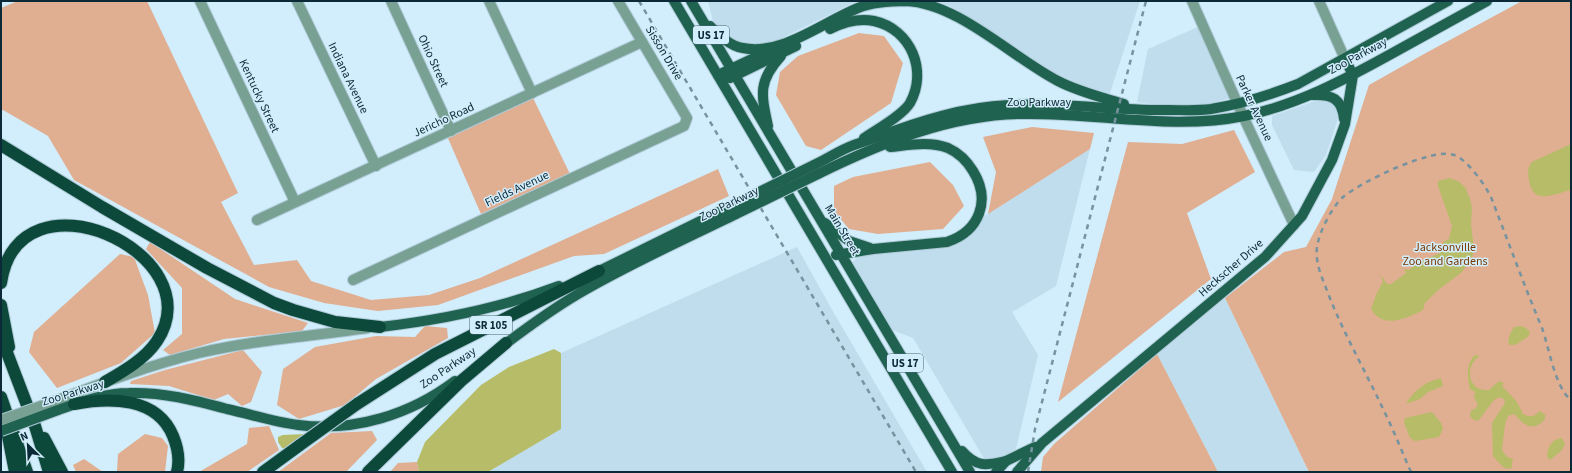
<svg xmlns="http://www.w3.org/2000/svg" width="1572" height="473" font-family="'Source Sans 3',sans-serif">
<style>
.built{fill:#c0dded}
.green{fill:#e0ae91}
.water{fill:#b7bc68}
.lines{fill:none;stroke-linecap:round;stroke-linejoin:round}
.minor-casing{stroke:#aecad8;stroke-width:12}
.major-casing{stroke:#aecad8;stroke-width:12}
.highway-casing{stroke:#aecad8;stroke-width:14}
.minor{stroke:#79a193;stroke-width:10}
.major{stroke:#206250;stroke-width:10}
.highway{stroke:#0d493a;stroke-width:12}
.rail{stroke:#7693a0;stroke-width:2.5;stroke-dasharray:5 5;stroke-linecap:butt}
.minor-bridge-casing{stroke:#aecad8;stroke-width:12;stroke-linecap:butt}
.major-bridge-casing{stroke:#aecad8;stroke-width:12;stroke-linecap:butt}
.highway-bridge-casing{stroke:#aecad8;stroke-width:14;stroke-linecap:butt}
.minor-bridge{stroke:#79a193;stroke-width:10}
.major-bridge{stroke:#206250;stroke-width:10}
.highway-bridge{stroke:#0d493a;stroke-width:12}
.labels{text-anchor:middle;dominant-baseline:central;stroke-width:3;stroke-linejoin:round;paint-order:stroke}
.shield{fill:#d2edfb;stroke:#476471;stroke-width:1}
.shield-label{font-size:11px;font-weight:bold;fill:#0b2936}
.street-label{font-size:12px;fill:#0b2936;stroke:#d2edfb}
.park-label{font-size:12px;fill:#7a3700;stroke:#d2edfb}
</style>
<rect width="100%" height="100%" fill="#d2edfb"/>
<g class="built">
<path d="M 708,1 L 862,1 L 851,4 L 774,42 L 759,45 L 738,41 L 721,29 L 713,21 Z"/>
<path d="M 937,1 L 1140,1 L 1109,96 L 1090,91 L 1059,78 L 985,27 L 952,7 Z"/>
<path d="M 1200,26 L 1231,98 L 1211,103 L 1170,107 L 1137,102 L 1148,49 Z"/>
<path d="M 1321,99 L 1326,99 L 1332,103 L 1337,112 L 1338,119 L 1326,155 L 1314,172 L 1294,170 L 1272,125 L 1272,116 Z"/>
<path d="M 1090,149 L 1056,286 L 1012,312 L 1038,355 L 1016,449 L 996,460 L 986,462 L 913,338 L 892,330 L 852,263 L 856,258 L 865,254 L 944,245 L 980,219 Z"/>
<path d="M 797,247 L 831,308 L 927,472 L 488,472 L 560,429 L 561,353 Z"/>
<path d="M 1225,298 L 1309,472 L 1218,472 L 1157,354 Z"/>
</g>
<g class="green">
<path d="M 18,1 L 147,1 L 238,193 L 221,202 L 254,265 L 297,260 L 311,281 L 371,300 L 429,295 L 480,278 L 718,169 L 729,196 L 604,254 L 574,256 L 438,305 L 378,311 L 324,303 L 269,287 L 74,180 L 48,136 L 3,110 L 1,111 L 1,8 Z"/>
<path d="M 1522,1 L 1571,1 L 1571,472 L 1309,472 L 1225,298 L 1284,252 L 1306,247 L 1332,199 L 1369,85 L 1424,54 Z"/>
<path d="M 859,33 L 884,36 L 903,63 L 891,103 L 821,150 L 806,146 L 776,95 L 780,72 L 798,56 Z"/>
<path d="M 533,98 L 570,174 L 481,214 L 447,136 Z"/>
<path d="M 1032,127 L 1094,133 L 1090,149 L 988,214 L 996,172 L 983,137 Z"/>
<path d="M 1234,130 L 1255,172 L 1187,213 L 1211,279 L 1058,402 L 1128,142 L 1182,144 Z"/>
<path d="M 930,162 L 953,185 L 964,206 L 943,229 L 878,234 L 849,229 L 834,211 L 834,186 L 853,177 Z"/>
<path d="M 150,242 L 235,299 L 308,323 L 302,331 L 224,339 L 170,355 L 163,350 L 182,334 L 182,288 L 146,249 Z"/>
<path d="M 120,254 L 134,257 L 148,295 L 155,333 L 121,363 L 57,388 L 29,352 L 34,332 Z"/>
<path d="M 425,326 L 447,328 L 448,338 L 376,379 L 345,405 L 299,419 L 277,405 L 283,369 L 315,347 L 376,336 L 415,337 Z"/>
<path d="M 243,350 L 262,372 L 251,402 L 242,406 L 228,394 L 214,400 L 169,386 L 130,384 L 131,381 L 165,370 Z"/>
<path d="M 1157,354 L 1218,472 L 1041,472 L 1043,457 L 1054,444 Z"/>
<path d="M 269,426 L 279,450 L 247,472 L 199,472 L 247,444 L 249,428 Z"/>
<path d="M 372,431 L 377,440 L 346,472 L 278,472 L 331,433 Z"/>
<path d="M 145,434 L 162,438 L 168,446 L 165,472 L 116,472 L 117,471 L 118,454 Z"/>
<path d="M 84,459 L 103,472 L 76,472 L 73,465 Z"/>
<path d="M 417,462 L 419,472 L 390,472 L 398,463 Z"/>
</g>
<g class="water">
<path d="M 1571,144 L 1571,190 C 1553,194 1533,206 1529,180 C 1528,173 1527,168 1532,162 Z"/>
<path d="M 1449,178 L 1458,181 L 1465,187 L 1470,199 L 1472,208 L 1471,224 L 1474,249 L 1473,255 L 1462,272 L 1437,291 L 1425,303 L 1423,310 C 1407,318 1383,330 1371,309 L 1376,295 L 1383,282 L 1380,274 L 1387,284 L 1391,284 L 1405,274 L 1406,272 L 1403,269 L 1409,270 L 1417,263 L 1440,253 L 1443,242 L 1449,239 L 1452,226 L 1438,186 L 1438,181 Z"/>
<path d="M 1521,326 L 1526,328 L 1530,332 L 1528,337 C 1521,340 1517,346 1510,345 L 1508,342 L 1510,334 L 1514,327 Z"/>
<path d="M 554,349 L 561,353 L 561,429 L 488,472 L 419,472 L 417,462 L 425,442 L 481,385 L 509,367 Z"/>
<path d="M 1475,355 L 1480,356 C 1464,365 1467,392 1489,390 L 1499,381 L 1504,383 L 1502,386 L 1517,402 L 1523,414 C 1530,417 1535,418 1539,411 L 1545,414 L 1545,419 C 1533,433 1524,425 1514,414 L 1508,416 L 1505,424 L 1502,450 L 1507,457 L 1513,459 L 1511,469 L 1504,468 L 1493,456 L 1492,423 L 1505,403 L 1504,399 L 1499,397 L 1494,400 L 1478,421 L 1472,419 L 1470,416 L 1471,410 L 1475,409 L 1478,405 L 1474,397 L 1475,392 L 1470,389 C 1467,378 1466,363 1475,355 Z"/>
<path d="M 1441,378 L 1443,386 L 1428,392 L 1420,399 L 1406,404 C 1413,391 1426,381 1441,378 Z"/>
<path d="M 1432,412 L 1441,423 L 1443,429 L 1439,437 L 1415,441 L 1410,438 L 1404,423 L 1405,418 Z"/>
<path d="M 305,434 L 285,449 L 282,448 L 278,442 L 278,437 L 283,435 Z"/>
<path d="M 1562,438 L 1565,444 L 1561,451 L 1550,460 L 1547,457 C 1547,447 1552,439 1562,438 Z"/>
</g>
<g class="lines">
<defs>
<g id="minor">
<path d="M 200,1 L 295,202"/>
<path d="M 297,1 L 376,166"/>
<path d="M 391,1 L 451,131"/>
<path d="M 489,1 L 532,93"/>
<path d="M 1192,1 L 1243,116 L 1294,225"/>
<path d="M 1319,1 L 1345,59"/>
<path d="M 257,220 L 642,42"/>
<path d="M 353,280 L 684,126 L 687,118 L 618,1"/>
<path d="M 55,401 C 102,383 150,365 199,353 C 255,340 312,336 368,328"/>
</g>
<g id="major">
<path d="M 674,1 L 952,472"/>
<path d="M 691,1 L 970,472"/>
<path d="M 710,26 C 719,35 730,46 743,48 C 782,56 823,22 858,8 C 873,2 890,1 906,1 C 958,3 1013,58 1058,81 C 1079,92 1101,97 1124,104"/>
<path d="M 830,29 C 844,22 859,18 874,21 C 911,29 928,71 910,103 C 902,116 877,129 864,138"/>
<path d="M 718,75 L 769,51"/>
<path d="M 730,78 L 796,46"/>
<path d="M 1313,95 C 1332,94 1342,99 1344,119"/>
<path d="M 768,126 C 761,94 758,81 781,56"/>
<path d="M 814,165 C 827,159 840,150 854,145 C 862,142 870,140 877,137 C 920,121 963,107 1009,105 C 1062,102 1116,111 1169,110 C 1183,110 1197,111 1211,109 C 1241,104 1270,95 1298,84 L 1448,1"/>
<path d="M 818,174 C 881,143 950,115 1021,114 C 1095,112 1171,131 1244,116 C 1297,105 1344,80 1391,54 C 1423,36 1455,19 1487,1"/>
<path d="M 825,223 L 849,241 L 870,248"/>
<path d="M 836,255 L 873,249 L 947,242 C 980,231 991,200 973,171 C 967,161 959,153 948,148 C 929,141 910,145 890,147"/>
<path d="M 593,274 L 731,206"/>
<path d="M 380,327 C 441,320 501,308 559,286"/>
<path d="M 500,348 C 525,329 551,310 578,294 C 629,264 683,240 736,214"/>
<path d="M 58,410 C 81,402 104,393 129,393 C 163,392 194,400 227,409 C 250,414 274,422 298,425 C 354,432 410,415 455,381"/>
<path d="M 962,451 C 976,467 986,466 1006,461"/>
<path d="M 996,472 L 1006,461 L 1035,447"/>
<path d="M 1017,472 L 1042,443 L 1265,257 L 1302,216 L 1332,160 L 1345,124 L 1353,75 L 1345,59"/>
</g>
<g id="highway">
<path d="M 1,145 L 102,207 L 207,268 L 274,303 L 293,310 L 335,322 L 380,327"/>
<path d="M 1,283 C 18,164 215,253 157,341 C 145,359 124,371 105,382"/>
<path d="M 1,305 L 9,347"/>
<path d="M 1,337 L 35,426 L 49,472"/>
<path d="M 1,397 L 27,472"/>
<path d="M 74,404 C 110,397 157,397 173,436 C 178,448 180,460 177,472"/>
<path d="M 357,404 L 435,354 L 599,271"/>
<path d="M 7,431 L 15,472"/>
<path d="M 44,438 L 62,472"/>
<path d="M 263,472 L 300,445"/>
<path d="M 368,472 L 461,381 L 506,343"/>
</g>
</defs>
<use href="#minor" class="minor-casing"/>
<use href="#major" class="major-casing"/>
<use href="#highway" class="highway-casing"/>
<use href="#minor" class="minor"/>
<use href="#major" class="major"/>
<use href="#highway" class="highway"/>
<g class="rail">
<path d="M 639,1 L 916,472"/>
<path d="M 1028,472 L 1035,429 L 1146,1"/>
<path d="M 1411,472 C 1402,452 1394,431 1384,411 C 1365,370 1342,331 1326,288 C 1321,275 1315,262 1317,247 C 1319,232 1332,207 1343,197 C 1361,182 1432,147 1454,155 C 1467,159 1485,185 1491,197 C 1508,241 1524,285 1542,328 C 1549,347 1555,388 1571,400"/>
</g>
<defs>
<path id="minor-bridge" d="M 1,420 L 55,401"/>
<g id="major-bridge">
<path d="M 731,206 L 814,165"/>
<path d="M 736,214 L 818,174"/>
<path d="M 1,431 L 58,410"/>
</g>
<path id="highway-bridge" d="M 300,445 L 357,404"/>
</defs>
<use href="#minor-bridge" class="minor-bridge-casing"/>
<use href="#major-bridge" class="major-bridge-casing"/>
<use href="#highway-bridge" class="highway-bridge-casing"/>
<use href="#minor-bridge" class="minor-bridge"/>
<use href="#major-bridge" class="major-bridge"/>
<use href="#highway-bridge" class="highway-bridge"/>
</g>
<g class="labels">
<g class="shield">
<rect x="693" y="26" width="36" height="18" rx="3"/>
<rect x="470" y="316" width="42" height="18" rx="3"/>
<rect x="887" y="354" width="36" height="18" rx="3"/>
</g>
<g class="shield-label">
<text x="711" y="35">US 17</text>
<text x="491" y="325">SR 105</text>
<text x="905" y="363">US 17</text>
</g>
<g class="street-label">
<text transform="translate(664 53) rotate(59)">Sisson Drive</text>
<text transform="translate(1358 56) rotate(-28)">Zoo Parkway</text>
<text transform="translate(433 61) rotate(65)">Ohio Street</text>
<text transform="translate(348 78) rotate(64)">Indiana Avenue</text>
<text transform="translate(259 96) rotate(65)">Kentucky Street</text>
<text x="1039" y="102">Zoo Parkway</text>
<text transform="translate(1254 108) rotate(65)">Parker Avenue</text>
<text transform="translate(444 120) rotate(-25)">Jericho Road</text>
<text transform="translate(517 189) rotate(-25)">Fields Avenue</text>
<text transform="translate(729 204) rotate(-26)">Zoo Parkway</text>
<text transform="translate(842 230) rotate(59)">Main Street</text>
<text transform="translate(1231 268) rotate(-41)">Heckscher Drive</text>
<text transform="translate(448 368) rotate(-34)">Zoo Parkway</text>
<text transform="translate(73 393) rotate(-17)">Zoo Parkway</text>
</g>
<g class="park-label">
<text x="1445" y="247">Jacksonville<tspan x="1445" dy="14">Zoo and Gardens</tspan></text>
</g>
</g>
<rect width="1572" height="473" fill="none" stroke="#0b2936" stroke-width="4"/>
<g transform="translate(28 445) rotate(336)" stroke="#d2edfb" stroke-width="3" paint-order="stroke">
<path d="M0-3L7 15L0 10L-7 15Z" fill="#0b2936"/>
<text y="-6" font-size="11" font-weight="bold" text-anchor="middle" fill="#0b2936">N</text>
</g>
</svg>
